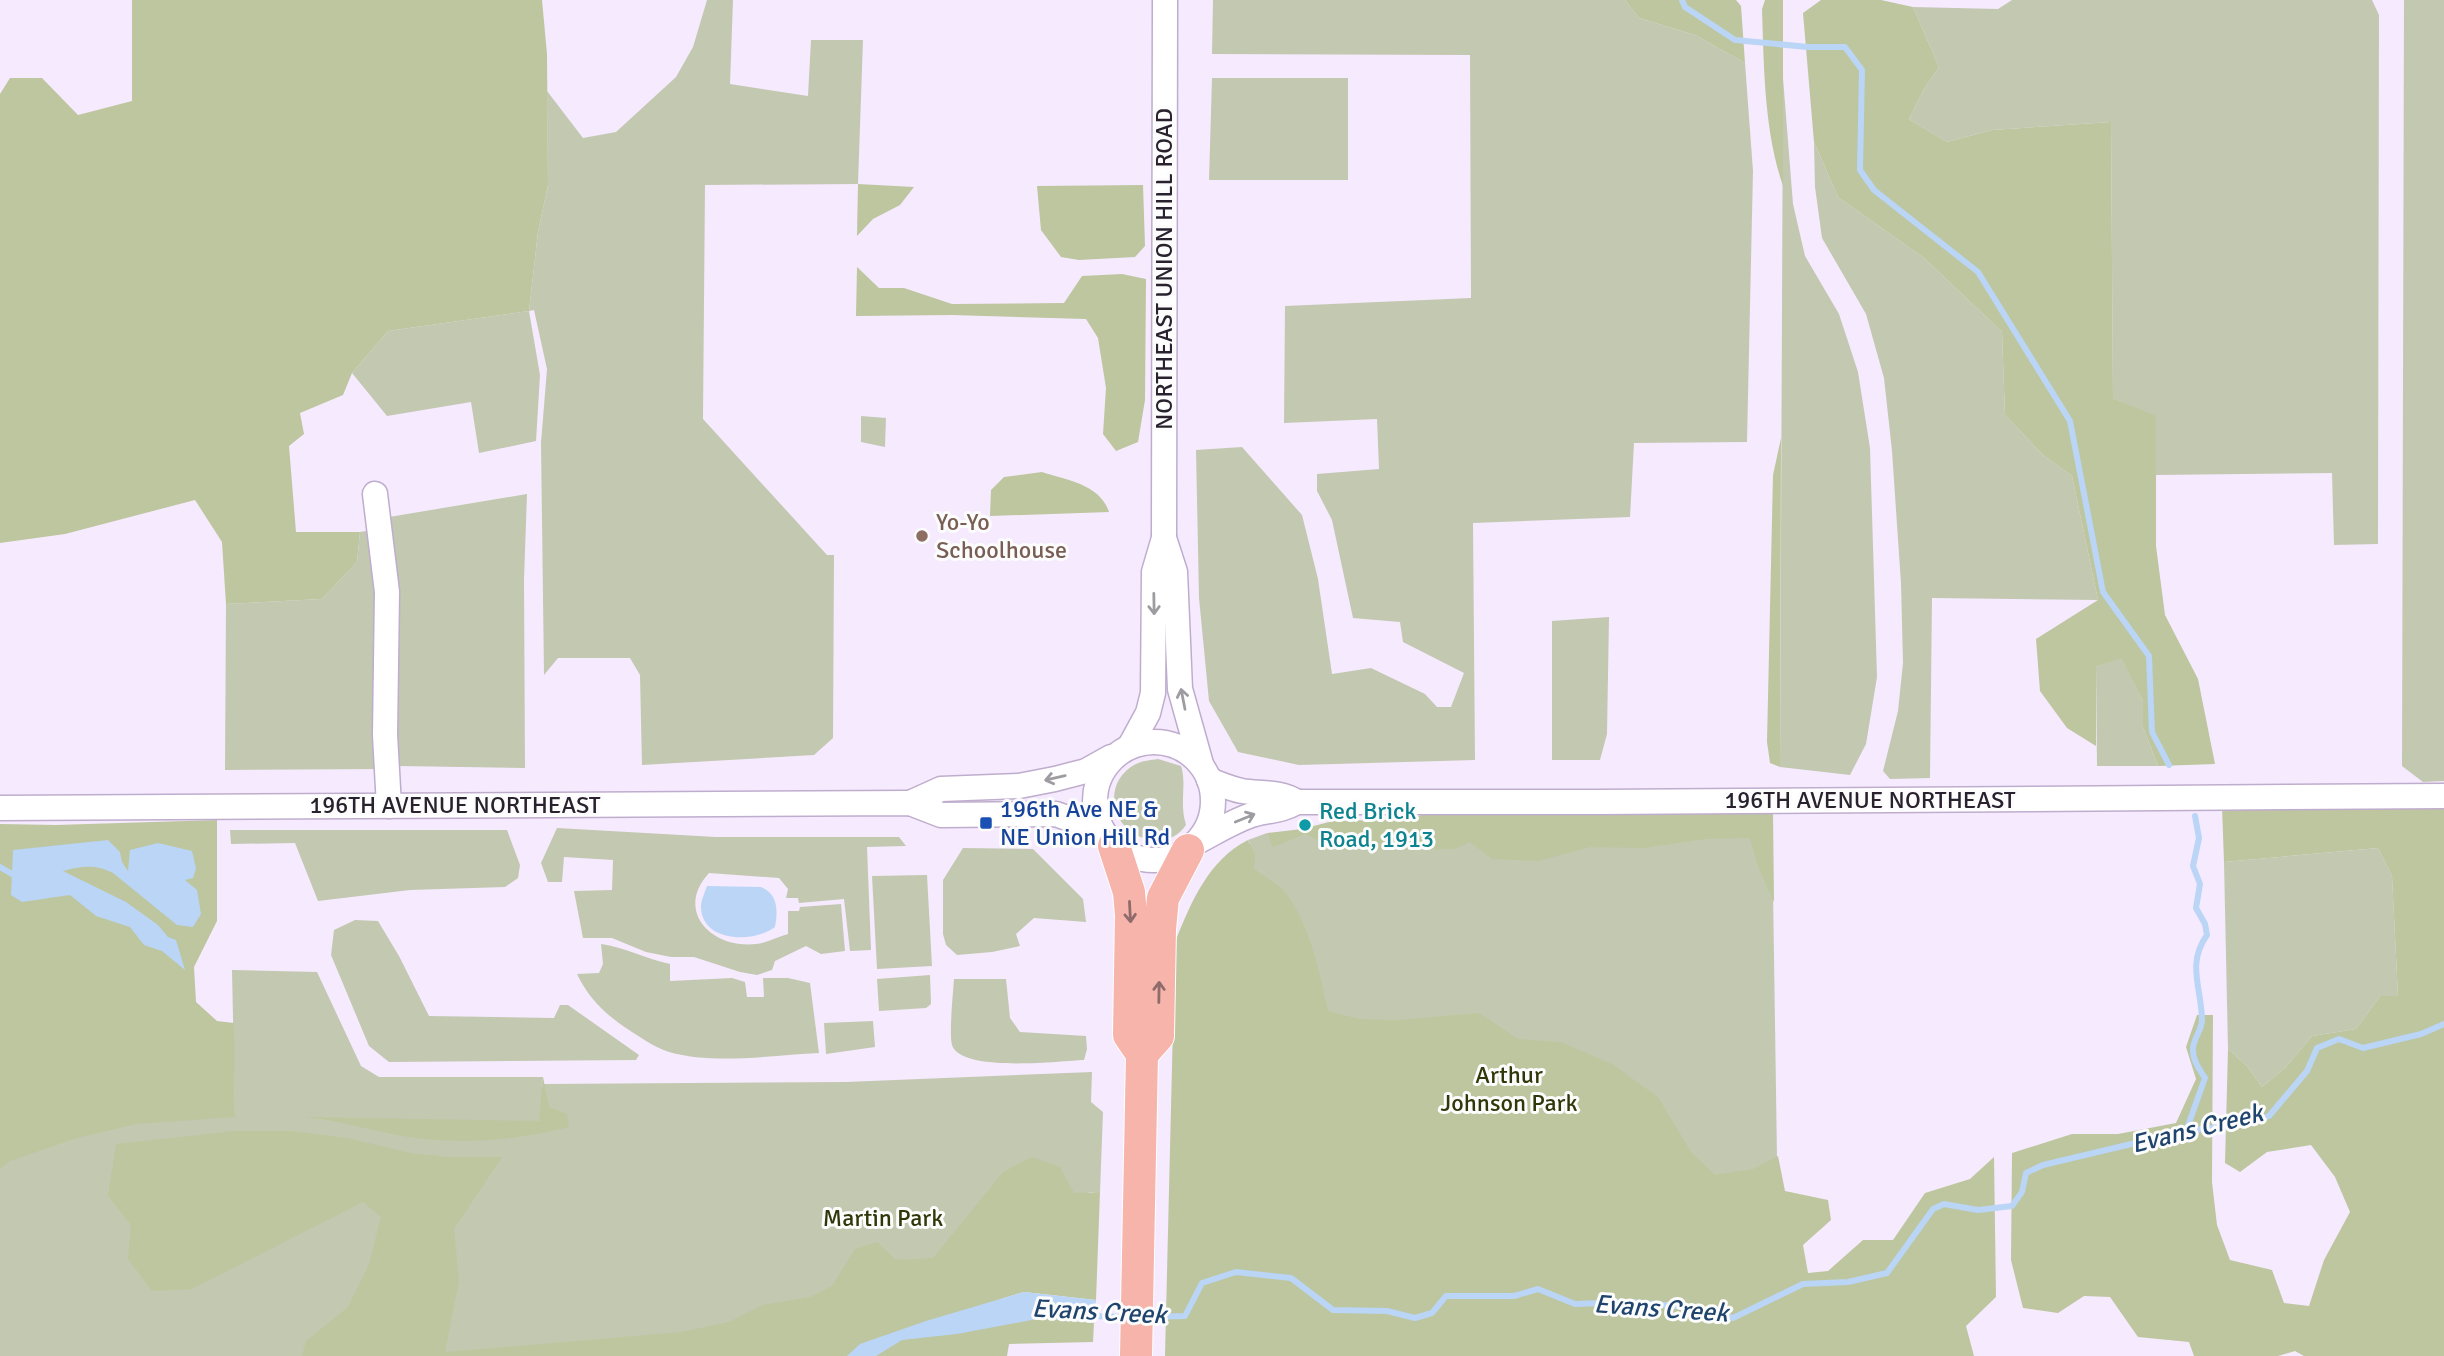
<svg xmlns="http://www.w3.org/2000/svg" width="2444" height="1356" font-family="Signika,sans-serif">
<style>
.green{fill:#c3c8b1}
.forest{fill:#bdc69f}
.water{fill:#bad5f5}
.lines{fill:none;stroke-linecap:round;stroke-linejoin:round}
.stream{stroke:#bad5f5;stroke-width:6}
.minor-casing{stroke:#bfadcd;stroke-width:27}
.major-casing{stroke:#fff;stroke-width:34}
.minor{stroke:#fff;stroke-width:24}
.major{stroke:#f6b4aa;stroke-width:32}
.oneway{stroke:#9f9ca1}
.oneway2{stroke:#906b6c}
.education-dot{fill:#8d6e63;stroke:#fcfcfc;stroke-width:2.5}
.transit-dot{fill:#1a4fb4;stroke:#fcfcfc;stroke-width:2.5}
.culture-dot{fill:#0f9aa8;stroke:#fcfcfc;stroke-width:2.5}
.labels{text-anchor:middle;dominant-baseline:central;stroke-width:6;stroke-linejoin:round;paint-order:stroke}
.street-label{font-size:24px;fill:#29222e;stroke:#fcfcfc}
.education-label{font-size:24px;fill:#785e54;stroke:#fcfcfc;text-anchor:start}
.transit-label{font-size:24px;fill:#164399;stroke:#fcfcfc;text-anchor:start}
.culture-label{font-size:24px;fill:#0d838f;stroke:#fcfcfc;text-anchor:start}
.park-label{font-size:24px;fill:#303708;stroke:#fcfcfc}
.water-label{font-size:26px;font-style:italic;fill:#1f446d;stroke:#fcfcfc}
</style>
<rect width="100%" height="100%" fill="#f6eafe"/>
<g class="green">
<path d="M 707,0 L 733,0 L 730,84 L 808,96 L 811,40 L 863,40 L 858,184 L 705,185 L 703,419 L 827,555 L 834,555 L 833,738 L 814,755 L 642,765 L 640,675 L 630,658 L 558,658 L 544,675 L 541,443 L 547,369 L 534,310 L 529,311 L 540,375 L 536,441 L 479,453 L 471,402 L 387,416 L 352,373 L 388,331 L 529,311 L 538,232 L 548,185 L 547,91 L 583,138 L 616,132 L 676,77 L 693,47 Z"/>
<path d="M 1213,0 L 1625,0 L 1639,18 L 1695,35 L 1745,63 L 1753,171 L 1747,442 L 1634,443 L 1630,517 L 1473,523 L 1475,760 L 1299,765 L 1238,752 L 1209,701 L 1199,598 L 1196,450 L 1242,447 L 1302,515 L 1318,579 L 1332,674 L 1371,668 L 1425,694 L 1437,707 L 1451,707 L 1464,673 L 1403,642 L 1400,622 L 1353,618 L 1332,520 L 1317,491 L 1317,474 L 1379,469 L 1377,419 L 1284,423 L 1285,306 L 1471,298 L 1470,55 L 1212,54 Z"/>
<path d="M 2012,0 L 2372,0 L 2379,15 L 2378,544 L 2334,545 L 2332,473 L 2155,475 L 2156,417 L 2113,398 L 2111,122 L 1992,130 L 1947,142 L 1909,119 L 1924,89 L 1939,67 L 1913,7 L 1998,9 Z"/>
<path d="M 2404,0 L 2444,0 L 2444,781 L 2423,782 L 2402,766 Z"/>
<path d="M 1212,78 L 1348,78 L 1348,180 L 1209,180 Z"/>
<path d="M 1783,78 L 1793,204 L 1805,256 L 1839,314 L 1858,372 L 1870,448 L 1877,677 L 1866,744 L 1850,775 L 1780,767 Z"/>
<path d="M 1814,142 L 1838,197 L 1924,258 L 2002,332 L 2005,415 L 2043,455 L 2072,476 L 2098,600 L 1932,598 L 1930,778 L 1890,779 L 1883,771 L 1898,711 L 1903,663 L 1901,583 L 1892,451 L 1884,378 L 1866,314 L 1822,238 L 1815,187 Z"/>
<path d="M 861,416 L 886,418 L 885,447 L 861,442 Z"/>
<path d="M 527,494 L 524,580 L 525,768 L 398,766 L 396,579 L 389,517 Z"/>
<path d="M 372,530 L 379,600 L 380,769 L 225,770 L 226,604 L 322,599 L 357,562 L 360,532 Z"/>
<path d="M 1609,617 L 1607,734 L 1600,760 L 1552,760 L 1552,621 Z"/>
<path d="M 2121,657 L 2143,701 L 2143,727 L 2158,766 L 2097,766 L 2096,667 Z"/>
<path d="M 1158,759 L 1181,766 C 1187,784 1179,803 1186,825 C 1179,835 1170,840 1158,840 C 1112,840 1098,783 1136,764 C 1142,761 1151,760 1158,759 Z"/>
<path d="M 1772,821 L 1779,1293 L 1174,1356 L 1250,843 L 1248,840 L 1267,833 L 1269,837 L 1334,824 Z"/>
<path d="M 557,828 L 716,837 L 899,837 L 906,846 L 867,847 L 871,950 L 850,951 L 844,899 L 799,903 L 798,898 L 786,898 L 788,889 L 779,878 L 709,873 C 674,911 712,949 756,944 C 766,943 778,937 788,934 L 788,911 L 799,911 L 800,907 L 841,904 L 845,951 L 821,954 L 806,946 L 775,961 L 772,970 L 757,975 L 740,972 L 694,957 L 671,957 L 646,952 L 612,938 L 583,938 L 574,891 L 612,890 L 613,860 L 564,857 L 562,882 L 548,882 L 541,863 Z"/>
<path d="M 230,830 L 507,830 L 520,865 L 518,878 L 505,887 L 410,890 L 318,901 L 295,843 L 231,844 Z"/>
<path d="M 963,848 L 1033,849 L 1083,899 L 1086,922 L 1034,918 L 1016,934 L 1020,946 L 992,952 L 957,955 L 946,945 L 943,934 L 943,880 Z"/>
<path d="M 2378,848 L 2392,876 L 2398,996 L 2380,996 L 2356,1029 L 2312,1036 L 2285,1068 L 2262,1087 L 2247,1066 L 2228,1049 L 2224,862 Z"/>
<path d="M 927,875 L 932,966 L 877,969 L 872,876 Z"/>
<path d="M 355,920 L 378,921 L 399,956 L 429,1016 L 554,1018 L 560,1005 L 568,1005 L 639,1055 L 636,1060 L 389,1062 L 369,1046 L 331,955 L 334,930 Z"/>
<path d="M 601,944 C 624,947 646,959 670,964 L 670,981 L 732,978 L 745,982 L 747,997 L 764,997 L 763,978 L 788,978 L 810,983 L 819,1053 C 773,1055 714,1065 669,1052 C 653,1047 637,1035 623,1026 C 603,1012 588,997 577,974 L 599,973 L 603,964 Z"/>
<path d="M 232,970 L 317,972 L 361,1066 L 379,1077 L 543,1077 L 542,1093 L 544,1084 L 846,1082 L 1092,1072 L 1091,1102 L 1103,1112 L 1100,1192 L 1089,1192 L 1000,1300 L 995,1356 L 0,1356 L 0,1108 L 235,1113 Z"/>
<path d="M 930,975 L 931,1004 L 926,1008 L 879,1011 L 877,979 Z"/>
<path d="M 954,979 L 1006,979 L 1010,1018 L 1020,1032 L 1086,1036 L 1087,1049 L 1084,1060 C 1059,1061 961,1073 952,1045 C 949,1033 953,994 954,979 Z"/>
<path d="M 873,1021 L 875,1047 L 826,1054 L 824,1023 Z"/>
</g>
<g class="forest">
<path d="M 132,0 L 542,0 L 547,54 L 548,185 L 538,232 L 529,311 L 388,331 L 352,373 L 343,395 L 300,413 L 304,434 L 289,446 L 296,532 L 360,532 L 357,562 L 322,599 L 226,604 L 222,542 L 195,500 L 65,534 L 0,543 L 0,94 L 10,78 L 42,78 L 78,115 L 132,101 Z"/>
<path d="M 1625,0 L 1736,0 L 1741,6 L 1745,63 L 1695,35 L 1639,18 Z"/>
<path d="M 1765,0 L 1783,0 L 1783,186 C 1764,130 1764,68 1762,9 Z"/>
<path d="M 1821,0 L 1881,0 L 1913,7 L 1939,67 L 1924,89 L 1909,119 L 1947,142 L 1992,130 L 2111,122 L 2113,398 L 2156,416 L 2156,546 L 2165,615 L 2198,679 L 2215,764 L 2158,766 L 2143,727 L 2143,701 L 2121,658 L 2096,667 L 2096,746 L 2067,728 L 2040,691 L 2036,639 L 2098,600 L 2072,476 L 2043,455 L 2005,415 L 2002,332 L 1924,258 L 1838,197 L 1814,142 L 1803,13 Z"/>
<path d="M 858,184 L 914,187 L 900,205 L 873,219 L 857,236 Z"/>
<path d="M 1143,185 L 1145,246 L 1135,257 L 1079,260 L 1061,257 L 1041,230 L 1037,186 Z"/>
<path d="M 857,267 L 879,288 L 904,288 L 952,304 L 1064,303 L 1082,276 L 1122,274 L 1146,279 L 1145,400 L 1138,442 L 1116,451 L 1103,434 L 1106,388 L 1098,338 L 1086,319 L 952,315 L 856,316 Z"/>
<path d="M 1781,438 L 1780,767 L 1770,763 L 1767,742 L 1773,475 Z"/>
<path d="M 1042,472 C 1066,480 1100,484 1109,512 L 990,516 L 991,490 L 1004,477 Z"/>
<path d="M 2444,805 L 2444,1356 L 2304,1356 L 2295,1351 L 2278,1356 L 2194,1356 L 2189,1342 L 2138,1337 L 2110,1297 L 2084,1296 L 2058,1313 L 2023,1308 L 2011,1260 L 2012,1153 L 2072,1134 L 2118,1134 L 2176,1123 L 2196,1079 L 2186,1047 L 2197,1015 L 2213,1015 L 2212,1182 L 2217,1225 L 2230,1260 L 2272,1270 L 2284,1303 L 2309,1306 L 2324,1260 L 2350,1212 L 2335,1177 L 2311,1145 L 2267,1152 L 2240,1172 L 2225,1163 L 2228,1049 L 2247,1066 L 2262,1087 L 2285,1068 L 2312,1036 L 2356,1029 L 2380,996 L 2398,996 L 2392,876 L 2378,848 L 2224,862 L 2222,806 Z"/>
<path d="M 1773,812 L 1774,902 L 1758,866 L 1750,838 L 1705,839 L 1643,848 L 1591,847 L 1538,861 L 1492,859 L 1470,842 L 1455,849 L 1340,850 L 1305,834 L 1273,847 L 1267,833 L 1302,829 L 1333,821 L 1411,819 L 1421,815 Z"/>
<path d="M 217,820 L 217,921 L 194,967 L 196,1002 L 217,1021 L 234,1023 L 235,1117 L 137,1124 L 77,1138 L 10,1161 L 0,1169 L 0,824 L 56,825 Z"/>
<path d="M 1248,840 L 1255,854 L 1254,869 C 1262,875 1273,881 1281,888 C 1308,916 1320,973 1328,1011 L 1359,1019 L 1397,1020 L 1479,1013 L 1518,1039 L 1561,1042 L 1612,1064 L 1658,1097 L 1691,1152 L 1715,1175 L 1753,1169 L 1778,1156 L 1785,1191 L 1828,1200 L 1831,1220 L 1803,1245 L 1808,1273 L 1828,1271 L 1863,1240 L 1893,1240 L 1925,1193 L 1970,1179 L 1994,1157 L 1996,1297 L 1966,1326 L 1974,1356 L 1165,1356 L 1175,942 C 1191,903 1208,860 1248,840 Z"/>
<path d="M 543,1077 L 549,1107 L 567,1114 L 569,1127 C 522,1139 472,1144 424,1139 C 384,1135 346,1121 306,1117 L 539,1121 Z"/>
<path d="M 235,1131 L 292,1131 L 347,1138 L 411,1153 L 448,1157 L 502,1157 L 454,1229 L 459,1281 L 445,1352 L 681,1332 L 729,1322 L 762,1305 L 810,1297 L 832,1286 L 855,1249 L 877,1242 L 896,1260 L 933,1258 L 1003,1172 L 1032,1157 L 1060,1167 L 1074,1193 L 1100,1192 L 1096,1300 L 1024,1292 L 926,1321 L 860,1344 L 847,1356 L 302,1356 L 306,1341 L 348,1307 L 369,1264 L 381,1217 L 363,1202 L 192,1289 L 152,1291 L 128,1259 L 131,1225 L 108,1196 L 116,1144 Z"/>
<path d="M 1042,1318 L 1094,1323 L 1093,1342 L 1009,1344 L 1007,1356 L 876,1356 L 902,1340 Z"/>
</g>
<g class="water">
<path d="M 108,840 L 120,852 L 122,862 L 128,871 L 130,850 L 158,843 L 192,851 L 196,868 L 193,878 L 185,880 L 197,890 L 201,914 L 193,927 L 177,925 L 113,873 C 96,864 81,866 63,871 L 126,902 L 158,925 L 168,937 L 176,940 L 185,970 L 162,951 L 144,945 L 130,927 L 96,916 L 70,895 L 22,902 L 11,895 L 13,850 Z"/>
<path d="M 707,886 L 761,887 C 778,894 778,910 775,927 C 754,943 702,943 701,907 C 701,900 705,892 707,886 Z"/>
<path d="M 1024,1292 L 1096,1300 L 1094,1323 L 1042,1318 L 957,1334 L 902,1340 L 876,1356 L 847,1356 L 860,1344 L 926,1321 Z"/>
</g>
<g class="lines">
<g class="stream">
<path d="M 1682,0 L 1685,7 L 1735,40 L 1808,47 L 1845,47 L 1862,70 L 1860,170 L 1874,190 L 1978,272 L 2070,421 L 2103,592 L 2149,656 L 2152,732 L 2169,765"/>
<path d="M 0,867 L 12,874"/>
<path d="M 2186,1131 L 2205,1078 C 2199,1069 2192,1059 2193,1048 C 2194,1038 2201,1031 2202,1021 C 2202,989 2186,964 2207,935 L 2205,924 L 2196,908 L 2200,884 L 2193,866 L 2199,838 L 2195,816"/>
<path d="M 1087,1316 L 1129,1317"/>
<path d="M 1147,1317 L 1185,1316 L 1202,1283 L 1236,1272 L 1291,1278 L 1333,1310 L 1387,1311 L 1415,1318 L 1432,1313 L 1446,1296 L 1514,1296 L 1538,1289 L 1575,1304 L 1631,1302 L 1687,1307 L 1733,1318 L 1803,1284 L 1848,1282 L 1887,1273 L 1933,1209 L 1944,1204 L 1978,1210 L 2012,1206 L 2022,1192 L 2026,1173 L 2043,1165 L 2186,1131 L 2246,1124 L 2269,1116 L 2307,1071 L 2317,1048 L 2339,1039 L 2363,1048 L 2421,1034 L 2444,1024"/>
</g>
<defs>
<g id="minor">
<path d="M 375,494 L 387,592 L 385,735 L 389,806"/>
<path d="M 1164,538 L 1175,572 L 1180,689 L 1201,764"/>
<circle cx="1154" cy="801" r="59"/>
<path d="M 1130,746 L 1148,713 L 1153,693 L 1154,572 L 1164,538 L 1165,0"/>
<path d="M 1209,780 C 1220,784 1231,789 1242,791 C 1261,794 1280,791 1297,802"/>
<path d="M 910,803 L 941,789 L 1019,786 L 1055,779 L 1086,771 L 1111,757"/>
<path d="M 0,808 L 910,803 L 941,815 L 1056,814 L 1102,831"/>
<path d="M 1195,843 C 1215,833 1234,820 1255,814 C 1271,810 1281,811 1297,802 L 1599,802 L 2444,796"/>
</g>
<g id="major">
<path d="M 1114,846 L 1129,892 L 1131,915 L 1129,1035 L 1142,1054 L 1136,1356"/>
<path d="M 1142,1054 L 1158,1036 L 1160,929 L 1163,898 L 1188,850"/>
</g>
</defs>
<use href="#minor" class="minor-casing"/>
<use href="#major" class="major-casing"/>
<use href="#minor" class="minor"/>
<use href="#major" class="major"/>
</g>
<defs><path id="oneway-shaft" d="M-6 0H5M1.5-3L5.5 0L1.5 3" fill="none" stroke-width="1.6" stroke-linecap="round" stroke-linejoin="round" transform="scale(1.75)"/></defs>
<g class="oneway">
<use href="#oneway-shaft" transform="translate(1154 604) rotate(89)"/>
<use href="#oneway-shaft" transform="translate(1183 699) rotate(-101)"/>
<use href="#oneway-shaft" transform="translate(1055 778) rotate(167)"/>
<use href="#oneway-shaft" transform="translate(1245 818) rotate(-22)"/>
</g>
<g class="oneway2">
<use href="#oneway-shaft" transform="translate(1130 912) rotate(87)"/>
<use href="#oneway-shaft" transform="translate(1159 992) rotate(-89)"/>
</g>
<circle class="education-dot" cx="922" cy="536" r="7"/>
<rect class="transit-dot" x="979" y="816" width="14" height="14" rx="3.5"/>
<circle class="culture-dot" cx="1305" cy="825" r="7"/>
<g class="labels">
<g class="street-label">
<text transform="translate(1164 269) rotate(-90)">NORTHEAST UNION HILL ROAD</text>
<text x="1870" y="800">196TH AVENUE NORTHEAST</text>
<text x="455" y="805">196TH AVENUE NORTHEAST</text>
</g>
<g class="education-label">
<text x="936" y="522">Yo-Yo<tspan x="936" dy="28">Schoolhouse</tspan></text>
</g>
<g class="transit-label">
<text x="1000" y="809">196th Ave NE &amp;<tspan x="1000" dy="28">NE Union Hill Rd</tspan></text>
</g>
<g class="culture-label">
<text x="1319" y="811">Red Brick<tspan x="1319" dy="28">Road, 1913</tspan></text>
</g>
<g class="park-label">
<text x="1509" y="1075">Arthur<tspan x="1509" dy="28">Johnson Park</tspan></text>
<text x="883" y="1218">Martin Park</text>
</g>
<g class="water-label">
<text transform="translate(2197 1129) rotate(-14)">Evans Creek</text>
<text transform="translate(1661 1309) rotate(4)">Evans Creek</text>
<text transform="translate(1099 1312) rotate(3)">Evans Creek</text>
</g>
</g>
</svg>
